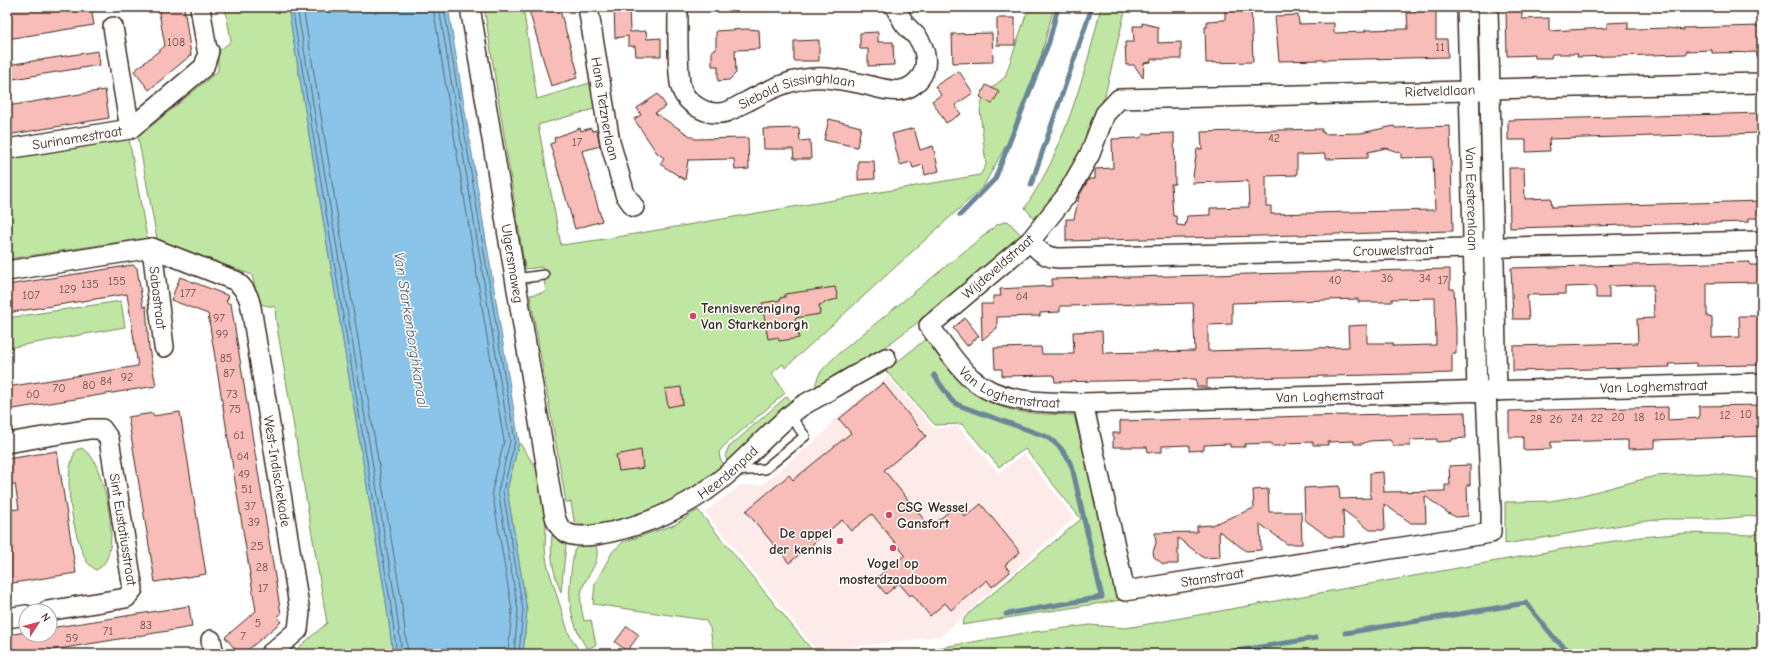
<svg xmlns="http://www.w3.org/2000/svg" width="1769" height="661" font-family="'Comic Neue',sans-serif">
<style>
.built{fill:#fdebea}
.green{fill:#bfe6a2;stroke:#7d8860}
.water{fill:#8ac5e9;stroke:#6a8798}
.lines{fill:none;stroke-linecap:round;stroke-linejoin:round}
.shore{stroke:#5b686f;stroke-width:1}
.stream{stroke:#6a8798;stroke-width:5}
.building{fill:#f9bdb9;stroke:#3b2a1e;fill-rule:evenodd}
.lane-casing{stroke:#3b2a1e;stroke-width:12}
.street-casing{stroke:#3b2a1e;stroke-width:22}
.lane{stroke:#fff;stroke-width:9}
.street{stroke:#fff;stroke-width:19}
.poi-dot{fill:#d1495b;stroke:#fff;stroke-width:1.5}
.labels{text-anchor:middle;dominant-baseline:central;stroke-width:3;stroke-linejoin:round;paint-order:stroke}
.number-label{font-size:12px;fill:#6a4f45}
.street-label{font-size:14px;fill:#3b2a1e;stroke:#fff}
.poi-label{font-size:14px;font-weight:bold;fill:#3b2a1e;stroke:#fff;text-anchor:start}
.water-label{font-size:15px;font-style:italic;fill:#53585b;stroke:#fff}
</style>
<rect width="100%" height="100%" fill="#fff"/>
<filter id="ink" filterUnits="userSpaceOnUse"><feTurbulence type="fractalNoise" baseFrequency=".025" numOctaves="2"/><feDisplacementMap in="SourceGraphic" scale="8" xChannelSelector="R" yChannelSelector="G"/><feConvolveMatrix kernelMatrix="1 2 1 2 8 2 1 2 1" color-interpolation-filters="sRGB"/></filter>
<g filter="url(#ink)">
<path class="built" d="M 888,376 L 933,428 L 958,426 L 998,473 L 1024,454 L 1074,518 L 941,636 L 817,651 L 705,512 L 741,485 L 761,485 L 826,431 L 831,422 Z"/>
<g class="green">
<path d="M 225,7 L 288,7 L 386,601 L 393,654 L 291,654 L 327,623 L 276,321 L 275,307 L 259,304 L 252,275 L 157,239 L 138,137 L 218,71 L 218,52 L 231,41 Z"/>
<path d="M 484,7 L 523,7 L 537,99 L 593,82 L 598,108 L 538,125 L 561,245 L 605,239 L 980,175 L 986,165 L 980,110 L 984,94 L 1005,77 L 1026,15 L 1032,7 L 1054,7 L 1038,67 L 1015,129 L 983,187 L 785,368 L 783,364 L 772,373 L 785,393 L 724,446 L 719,452 L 720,459 L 725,466 L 698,488 L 642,516 L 595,526 L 584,525 L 574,521 L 571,502 L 566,502 L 530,295 L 546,292 L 542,267 L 525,269 Z"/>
<path d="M 1101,7 L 1126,7 L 1105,95 L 1081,158 L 1036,221 L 1025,208 C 1037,188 1050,168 1058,146 C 1077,101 1090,55 1101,7 Z"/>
<path d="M 129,139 L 147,238 L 7,259 L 7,157 Z"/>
<path d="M 1008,221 L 1023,237 L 986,271 L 893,341 L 831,384 L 816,390 C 814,374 828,364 838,354 L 998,224 Z"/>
<path d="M 121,301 L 125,327 L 7,348 L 7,318 Z"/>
<path d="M 927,338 C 946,366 968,396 1002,407 C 1024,415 1051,414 1074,415 L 1121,600 L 962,625 L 965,617 L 974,609 L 1081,519 L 1025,449 L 999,467 L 962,424 L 935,425 L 886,371 Z"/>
<path d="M 787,396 L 793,404 L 728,462 L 725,456 L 728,448 Z"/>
<path d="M 519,442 L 539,472 L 546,526 L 545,547 L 547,564 L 569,634 L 581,654 L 523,654 L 527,610 L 507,490 Z"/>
<path d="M 82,448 C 85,451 90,454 93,459 C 105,480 125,558 96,570 C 93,568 89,565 87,562 C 73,536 61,476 76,450 Z"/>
<path d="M 1707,473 L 1762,479 L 1762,515 L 1721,519 L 1665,519 L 1640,522 L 1505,544 L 1505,502 L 1550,501 L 1579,496 L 1655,476 Z"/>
<path d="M 698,510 L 812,650 L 789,654 L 714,654 L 710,628 L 705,620 L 593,604 L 595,583 L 613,551 L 623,542 L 674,525 Z"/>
<path d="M 1762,532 L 1762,654 L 902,654 L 1025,633 L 1090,625 L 1126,628 L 1563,549 L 1640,537 L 1687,533 L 1753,535 Z"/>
<path d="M 552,535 L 566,545 L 561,592 C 553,573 550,556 552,535 Z"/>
<path d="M 595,543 C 603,562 587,573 582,590 C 579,600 582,611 584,621 L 591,620 L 596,645 L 587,649 C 565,613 568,591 574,551 C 579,542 586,543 595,543 Z"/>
</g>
<path class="water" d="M 288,7 L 448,7 L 519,442 L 507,490 L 527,610 L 523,654 L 393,654 L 386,601 Z"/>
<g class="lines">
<g class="shore">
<path d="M 292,7 L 390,600 L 397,654"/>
<path d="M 297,7 L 395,599 L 402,654"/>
<path d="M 303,7 L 401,598 L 408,654"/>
<path d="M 433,7 L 504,441 L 492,491 L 512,610 L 508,654"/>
<path d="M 439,7 L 510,441 L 498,491 L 518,610 L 514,654"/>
<path d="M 444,7 L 515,441 L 503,491 L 523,610 L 519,654"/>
</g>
<g class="stream">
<path d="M 1031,185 L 1092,7"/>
<path d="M 960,215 L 995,179 L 1049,42 L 1058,7"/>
<path d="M 934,375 L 951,400 L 958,405 L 1045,436 C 1059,444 1065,452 1072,467 L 1102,597 L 1006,614"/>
<path d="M 1345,633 L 1526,603 L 1556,640 L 1573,654"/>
<path d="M 1217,654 L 1316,638"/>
</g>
</g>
<g class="building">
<path d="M 26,7 L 91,7 L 94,25 L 7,39 L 7,10 Z"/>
<path d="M 158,7 L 184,7 L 191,55 L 149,90 L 134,71 L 165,46 Z"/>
<path d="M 528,7 L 559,7 L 578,73 L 576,73 L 577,78 L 551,86 Z"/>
<path d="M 614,7 L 629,7 L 630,32 L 646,31 L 647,39 L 661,38 L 661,56 L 636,56 L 635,46 L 628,46 L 628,36 L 615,38 Z"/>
<path d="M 1225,7 L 1251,7 L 1253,62 L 1206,63 L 1205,27 L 1207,27 L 1207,21 L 1225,20 Z"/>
<path d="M 1416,7 L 1436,7 L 1436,39 L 1447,39 L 1448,57 L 1279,61 L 1275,16 L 1298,15 L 1299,24 L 1334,23 L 1334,33 L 1365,32 L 1365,30 L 1408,29 L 1407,13 L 1416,13 Z"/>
<path d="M 1506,9 L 1522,9 L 1522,19 L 1549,18 L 1549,31 L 1607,28 L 1607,23 L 1628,22 L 1628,29 L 1636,29 L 1668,28 L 1684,30 L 1683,28 L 1762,26 L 1762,52 L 1712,53 L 1712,50 L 1686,51 L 1686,54 L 1577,57 L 1578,54 L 1552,54 L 1551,58 L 1535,58 L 1535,55 L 1507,56 Z"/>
<rect x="997" y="18" width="18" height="27"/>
<path d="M 1142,23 L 1158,27 L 1158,43 L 1181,42 L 1181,59 L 1151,59 L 1151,62 L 1144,63 L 1143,78 L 1134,65 L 1126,65 L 1125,42 L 1134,42 L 1133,26 L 1142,26 Z"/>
<path d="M 746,29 L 759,30 L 760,49 L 735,50 L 736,73 L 729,80 L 718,81 L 718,66 L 712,66 L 712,50 L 716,50 L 716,31 Z"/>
<path d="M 878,32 L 878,42 L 893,42 L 894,65 L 868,66 L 868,49 L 860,49 L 860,33 Z"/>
<path d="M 992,33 L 993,62 L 953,63 L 952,34 Z"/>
<path d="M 819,40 L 819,61 L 794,61 L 794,41 Z"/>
<path d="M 98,51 L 100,65 L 7,80 L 7,65 Z"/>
<path d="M 959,71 L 973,93 L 955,105 L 961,114 L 946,123 L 932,101 L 941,95 L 935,86 Z"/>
<path d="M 986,85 L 999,92 L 992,104 L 980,97 Z"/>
<path d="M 105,90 L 109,118 L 7,135 L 7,106 Z"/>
<path d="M 658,94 L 666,106 L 655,113 L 695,139 L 748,138 L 749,169 L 735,170 L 734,159 L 688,160 L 685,180 L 660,164 L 664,158 L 657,153 L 634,119 L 641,115 L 637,108 Z"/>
<path d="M 1762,113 L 1762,133 L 1549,139 L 1550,151 L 1526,152 L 1526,140 L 1508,140 L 1508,120 Z"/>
<path d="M 829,119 L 861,127 L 857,147 L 824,140 Z"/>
<path d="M 1394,126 L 1395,128 L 1450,126 L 1453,231 L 1066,241 L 1066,219 L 1074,219 L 1079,196 L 1089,179 L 1095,179 L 1095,169 L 1113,168 L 1112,139 L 1140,138 L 1144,134 L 1174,133 L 1175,184 L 1171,184 L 1173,216 L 1176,216 L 1177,225 L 1185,226 L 1187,216 L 1210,215 L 1210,208 L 1249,207 L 1248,181 L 1192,183 L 1197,149 L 1202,149 L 1201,132 L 1322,129 L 1321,132 L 1324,132 L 1324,134 L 1361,133 ZM 1386,148 L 1401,153 L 1401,158 L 1433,157 L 1435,210 L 1271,214 L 1271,206 L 1266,206 L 1266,176 L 1297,175 L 1297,155 L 1325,154 L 1325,159 L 1368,158 L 1368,152 Z"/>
<path d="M 580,128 L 581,131 L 591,128 L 592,131 L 597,130 L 600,146 L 582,151 L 602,221 L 575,229 L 550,144 L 555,142 L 554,138 Z"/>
<path d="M 799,128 L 800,141 L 810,140 L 811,159 L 794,159 L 793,149 L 764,149 L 763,129 Z"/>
<path d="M 914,128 L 920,150 L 933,146 L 939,171 L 925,175 L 923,165 L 913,168 L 911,162 L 900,165 L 892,134 Z"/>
<path d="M 858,161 L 874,161 L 875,179 L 858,180 Z"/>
<path d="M 1509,168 L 1524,168 L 1525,199 L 1551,198 L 1552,207 L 1762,201 L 1762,218 L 1749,218 L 1749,222 L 1510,228 Z"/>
<path d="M 1750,262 L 1750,265 L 1762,265 L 1762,282 L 1707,283 L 1707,317 L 1712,317 L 1712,338 L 1740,337 L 1739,316 L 1762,316 L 1762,362 L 1758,362 L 1758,365 L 1696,366 L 1696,363 L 1669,364 L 1670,367 L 1513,371 L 1513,346 L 1638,343 L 1637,319 L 1654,318 L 1653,285 L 1640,285 L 1609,286 L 1609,298 L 1596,298 L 1596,286 L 1565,287 L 1565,294 L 1527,295 L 1529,319 L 1513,319 L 1511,268 Z"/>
<path d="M 133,265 L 137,268 L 143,307 L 146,306 L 149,348 L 156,386 L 7,410 L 7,387 L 138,366 L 127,294 L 7,313 L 7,285 Z"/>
<path d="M 1450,269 L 1450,289 L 1454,289 L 1456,329 L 1456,353 L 1452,353 L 1452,373 L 1207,379 L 1207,387 L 1197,387 L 1196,379 L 1055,382 L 1054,375 L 1002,376 L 1002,369 L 995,369 L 994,348 L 1041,347 L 1042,354 L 1074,354 L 1073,332 L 1102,331 L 1103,353 L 1195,351 L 1193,303 L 1066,306 L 1060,306 L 1060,312 L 1040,313 L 1040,316 L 997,317 L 997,328 L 982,340 L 981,304 L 993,304 L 993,296 L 1001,296 L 1000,289 L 1052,286 L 1052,279 ZM 1435,298 L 1436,345 L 1393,346 L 1393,343 L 1367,343 L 1367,325 L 1348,326 L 1349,347 L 1208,351 L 1208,325 L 1232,324 L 1232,303 L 1358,299 L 1358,302 L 1392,302 L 1392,299 Z"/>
<path d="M 180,277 L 229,296 L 226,302 L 231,304 L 281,614 L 277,617 L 281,622 L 243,654 L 239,654 L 225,637 L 256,611 L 208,314 L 171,300 Z"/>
<path d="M 835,287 L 838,299 L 824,302 L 824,304 L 819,305 L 820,314 L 795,318 L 799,338 L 779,341 L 778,337 L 768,339 L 762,303 L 780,300 L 780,298 L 785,297 L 785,294 Z"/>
<path d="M 965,318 L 979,336 L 967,346 L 953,328 Z"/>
<path d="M 883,383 L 926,436 L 884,470 L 930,527 L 956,506 L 965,517 L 981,504 L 1020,552 L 1005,565 L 1010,572 L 992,587 L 987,580 L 951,610 L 945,603 L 930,616 L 912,594 L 910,596 L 899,583 L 886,594 L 874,580 L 905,555 L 872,514 L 851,531 L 842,520 L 789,563 L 746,511 L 789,475 L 793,480 L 851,433 L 839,419 Z"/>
<path d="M 681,387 L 683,404 L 668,407 L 665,389 Z"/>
<path d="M 1762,405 L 1762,436 L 1655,440 L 1655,448 L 1628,449 L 1628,440 L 1551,442 L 1551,449 L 1523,450 L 1523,437 L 1509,437 L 1509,411 L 1668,407 L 1668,420 L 1699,418 L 1699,406 Z"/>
<path d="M 180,412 L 206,574 L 155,582 L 128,417 L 153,413 L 153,416 Z"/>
<path d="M 1465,412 L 1466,438 L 1452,439 L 1452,441 L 1437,442 L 1437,439 L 1410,440 L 1410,446 L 1394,446 L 1390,440 L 1369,441 L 1362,444 L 1354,444 L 1354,441 L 1328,442 L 1328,445 L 1313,445 L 1313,442 L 1286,443 L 1286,445 L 1279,446 L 1271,446 L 1271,443 L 1245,444 L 1245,447 L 1230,447 L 1230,444 L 1204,445 L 1204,450 L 1189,451 L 1189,445 L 1162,446 L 1162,452 L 1148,452 L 1147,447 L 1113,447 L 1113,433 L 1120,433 L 1120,421 Z"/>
<path d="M 641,450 L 643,468 L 619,471 L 616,455 Z"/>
<path d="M 57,451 L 76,573 L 7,584 L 7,510 L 19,509 L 15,484 L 7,485 L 7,459 Z"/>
<path d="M 1470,465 L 1470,485 L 1467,485 L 1468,516 L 1456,517 L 1448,513 L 1425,496 L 1426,523 L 1411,523 L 1384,504 L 1385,530 L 1370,530 L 1343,510 L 1344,537 L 1328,537 L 1305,520 L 1304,488 L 1339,486 L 1340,499 L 1371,498 L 1369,493 L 1370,492 L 1370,473 L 1383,472 L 1384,492 L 1445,491 L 1445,485 L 1450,485 L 1449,466 Z"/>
<path d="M 1268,489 L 1269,512 L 1301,512 L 1302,544 L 1287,544 L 1260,524 L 1261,550 L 1246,551 L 1219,531 L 1220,557 L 1204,558 L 1178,538 L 1178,564 L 1163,564 L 1154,557 L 1153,552 L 1156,543 L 1155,533 L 1197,532 L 1197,526 L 1212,525 L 1254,508 L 1253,490 Z"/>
<path d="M 189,606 L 192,627 L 28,654 L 7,654 L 7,635 L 26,632 L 26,635 L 50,635 L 50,628 Z"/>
<path d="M 627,626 L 639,635 L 627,651 L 615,642 Z"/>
</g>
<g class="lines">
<defs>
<g id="lane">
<path d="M 516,279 L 544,275"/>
<path d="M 734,471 L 765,469 L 805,436 L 790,416"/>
</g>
<g id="street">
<path id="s1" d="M 470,7 L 554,512 C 558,536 574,538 595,535 C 646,527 691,506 730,472 C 754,451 774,427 799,408 C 807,402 817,398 825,393 C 845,381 866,369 886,358"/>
<path id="s2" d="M 588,7 L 610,142 L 625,194 L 634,207"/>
<path id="s3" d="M 678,7 C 678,30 677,61 680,83 C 683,103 707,117 726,112 C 733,110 741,104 748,101 C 772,88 797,76 825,78 C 836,79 848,81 858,83 C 880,87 903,100 920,78 C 929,66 926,50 918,38 C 914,33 908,29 904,23 C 901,18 898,12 895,7"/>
<path id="s4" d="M 1467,7 L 1477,392"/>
<path d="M 1488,7 L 1497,391"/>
<path d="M 113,27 L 130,129"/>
<path id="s5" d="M 1762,83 L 1490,89 L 1468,91 L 1119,99 L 1105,114 L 1090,154 L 1066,196 L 1030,241 L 929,326 C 941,341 957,366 971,378 C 1001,405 1045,402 1083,403 L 1762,383"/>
<path id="s6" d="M 7,149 L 130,129 L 204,67 L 209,51 L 207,50 L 200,7"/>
<path id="s7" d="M 1030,241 C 1039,251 1045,258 1059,258 L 1762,241"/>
<path id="s8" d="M 152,248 L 164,347"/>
<path id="s9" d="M 7,271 L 152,248 L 236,281 C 247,291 250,299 252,313 L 300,612 L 298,630 L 270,654"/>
<path id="s10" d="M 1083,403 L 1125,591 L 1491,533 L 1491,508 L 1486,391"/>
<path id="s11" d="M 7,443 L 90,429 L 102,429 L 109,439 L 133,589 L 126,598 L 47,611"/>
<path d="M 7,618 L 26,615"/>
<path d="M 211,640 L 214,654"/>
</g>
</defs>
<use href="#lane" class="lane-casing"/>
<use href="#street" class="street-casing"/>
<use href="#lane" class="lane"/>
<use href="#street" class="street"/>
</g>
</g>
<g class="poi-dot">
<circle cx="693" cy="316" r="4"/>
<circle cx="889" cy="515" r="4"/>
<circle cx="840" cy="541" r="4"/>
<circle cx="893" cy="548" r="4"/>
</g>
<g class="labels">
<g class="number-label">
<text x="176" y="42">108</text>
<text x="1440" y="47">11</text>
<text x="1274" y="138">42</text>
<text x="577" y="142">17</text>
<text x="1387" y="278">36</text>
<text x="1425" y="278">34</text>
<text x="1335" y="280">40</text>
<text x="1443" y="280">17</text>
<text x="117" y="281">155</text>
<text x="90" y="284">135</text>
<text x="68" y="289">129</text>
<text x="188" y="293">177</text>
<text x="31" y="295">107</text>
<text x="1022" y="296">64</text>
<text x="219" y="318">97</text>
<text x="222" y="334">99</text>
<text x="226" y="358">85</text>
<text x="229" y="373">87</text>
<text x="127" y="377">92</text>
<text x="106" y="381">84</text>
<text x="89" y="385">80</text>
<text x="59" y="388">70</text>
<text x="33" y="394">60</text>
<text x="232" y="394">73</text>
<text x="235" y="409">75</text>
<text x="1746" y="414">10</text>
<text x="1725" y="415">12</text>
<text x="1660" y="416">16</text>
<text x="1618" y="417">20</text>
<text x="1639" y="417">18</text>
<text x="1577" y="418">24</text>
<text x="1597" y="418">22</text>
<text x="1536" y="419">28</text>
<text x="1556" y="419">26</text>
<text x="239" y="435">61</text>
<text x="243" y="456">64</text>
<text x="244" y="474">49</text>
<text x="247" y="489">51</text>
<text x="250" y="506">37</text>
<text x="254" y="522">39</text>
<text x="257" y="546">25</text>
<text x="262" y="567">28</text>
<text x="263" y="588">17</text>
<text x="258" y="623">5</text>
<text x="146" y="625">83</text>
<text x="108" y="631">71</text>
<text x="243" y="636">7</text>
<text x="72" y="638">59</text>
</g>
<g class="street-label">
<text transform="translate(1440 91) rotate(-2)">Rietveldlaan</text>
<text stroke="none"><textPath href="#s3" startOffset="212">Siebold Sissinghlaan</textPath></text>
<text stroke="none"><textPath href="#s2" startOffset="103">Hans Tetznerlaan</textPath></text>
<text stroke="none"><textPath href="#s6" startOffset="71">Surinamestraat</textPath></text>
<text stroke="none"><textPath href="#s4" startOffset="192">Van Eesterenlaan</textPath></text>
<text stroke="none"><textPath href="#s7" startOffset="369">Crouwelstraat</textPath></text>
<text stroke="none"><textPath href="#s1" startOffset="260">Ulgersmaweg</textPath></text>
<text transform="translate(998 267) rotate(-41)">Wijdeveldstraat</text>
<text stroke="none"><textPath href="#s8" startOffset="50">Sabastraat</textPath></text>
<text stroke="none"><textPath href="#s5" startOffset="1052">Van Loghemstraat</textPath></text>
<text stroke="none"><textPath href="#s5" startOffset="1700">Van Loghemstraat</textPath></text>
<text stroke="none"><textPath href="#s5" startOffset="1376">Van Loghemstraat</textPath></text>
<text stroke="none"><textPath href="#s9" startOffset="434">West-Indischekade</textPath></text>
<text stroke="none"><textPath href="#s1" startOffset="715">Heerdenpad</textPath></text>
<text stroke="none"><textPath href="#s11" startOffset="200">Sint Eustatiusstraat</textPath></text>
<text stroke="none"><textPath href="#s10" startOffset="281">Stamstraat</textPath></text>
</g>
<g class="poi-label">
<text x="701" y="308">Tennisvereniging<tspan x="701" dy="16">Van Starkenborgh</tspan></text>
<text x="897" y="507">CSG Wessel<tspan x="897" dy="16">Gansfort</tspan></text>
<text x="832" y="533" text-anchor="end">De appel<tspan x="832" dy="16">der kennis</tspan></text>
<text x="893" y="563" text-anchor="middle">Vogel op<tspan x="893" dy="16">mosterdzaadboom</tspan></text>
</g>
<g class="water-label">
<text transform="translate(411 330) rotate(81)">Van Starkenborghkanaal</text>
</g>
</g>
<rect width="1769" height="661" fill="none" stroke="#fff" stroke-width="24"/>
<rect x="12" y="12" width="1745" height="637" fill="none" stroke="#3b2a1e" stroke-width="1.5" filter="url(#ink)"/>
<g transform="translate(38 623) rotate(54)"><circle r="19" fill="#ffffff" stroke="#b1aaa5"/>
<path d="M0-3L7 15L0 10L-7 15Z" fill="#d1495b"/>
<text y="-6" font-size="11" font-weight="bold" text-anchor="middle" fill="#3b2a1e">N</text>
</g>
</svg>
